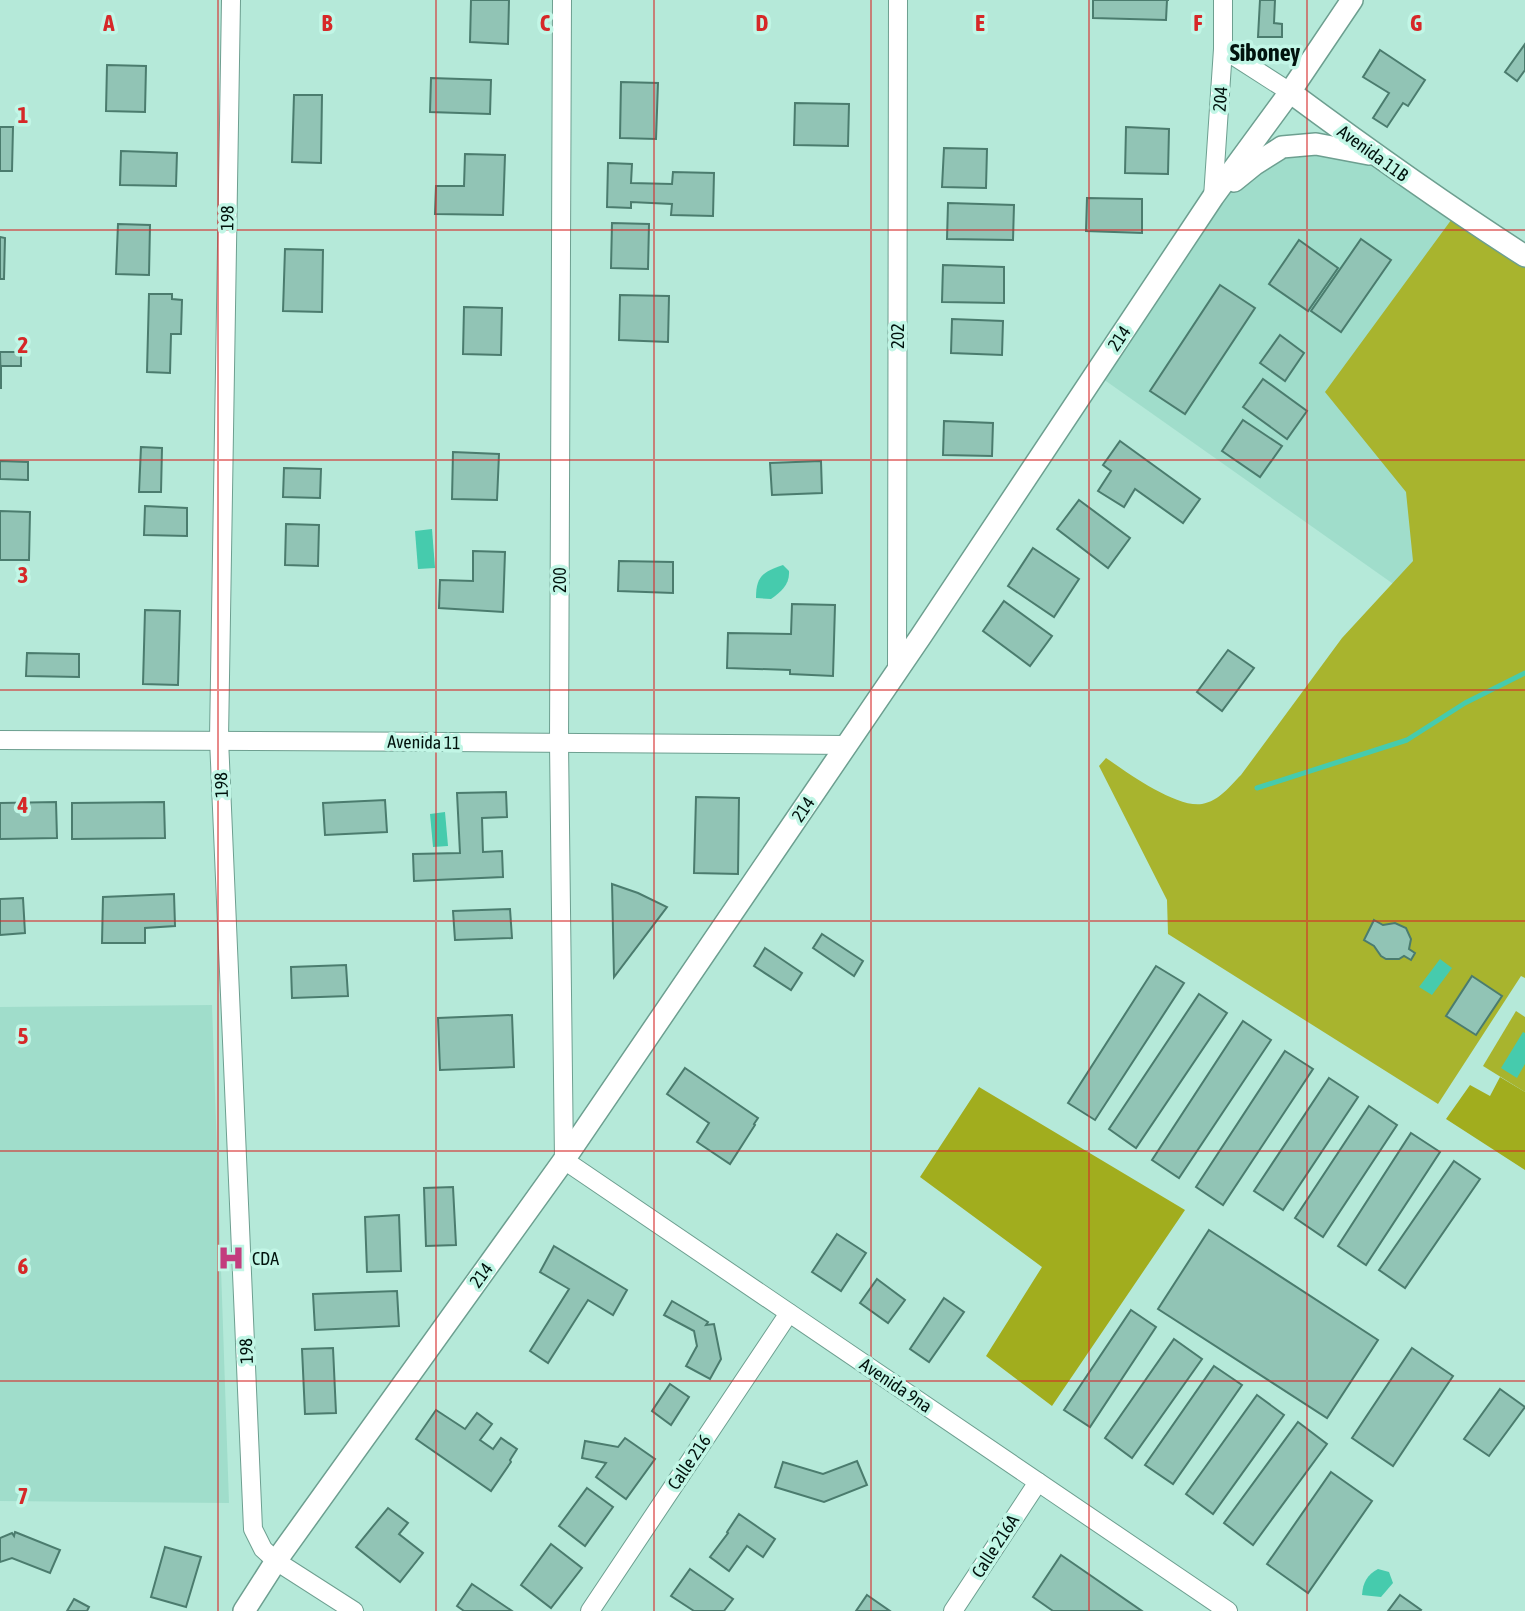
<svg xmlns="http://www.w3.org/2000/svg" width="1525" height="1611" font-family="'Asap Condensed',sans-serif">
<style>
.built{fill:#a0ddcb}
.green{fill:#a8b42e}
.forest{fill:#a1ad1e}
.water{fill:#46cbad}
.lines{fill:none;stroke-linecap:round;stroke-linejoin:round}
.stream{stroke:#46cbad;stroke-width:5}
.building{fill:#91c4b5;stroke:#4b7c6e;stroke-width:2}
.minor-casing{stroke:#6d9f90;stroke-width:20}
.tertiary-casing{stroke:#6d9f90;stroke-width:24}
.minor{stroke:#fff;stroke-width:18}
.tertiary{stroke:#fff;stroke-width:21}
.grid{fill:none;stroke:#d62828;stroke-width:2;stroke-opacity:0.55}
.labels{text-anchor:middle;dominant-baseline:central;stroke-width:7;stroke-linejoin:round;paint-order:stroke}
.street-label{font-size:18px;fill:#01120d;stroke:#c2f6e6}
.poi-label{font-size:18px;fill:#01120d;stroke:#c2f6e6;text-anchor:start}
.district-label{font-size:24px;font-weight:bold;fill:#01120d;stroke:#c2f6e6}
.grid-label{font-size:23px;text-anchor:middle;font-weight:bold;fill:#d62828;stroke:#c2f6e6;stroke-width:7;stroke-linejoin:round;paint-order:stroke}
</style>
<rect width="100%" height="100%" fill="#b5e9d9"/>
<g class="built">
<path d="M 1282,147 L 1374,155 L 1457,212 L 1525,677 L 1096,374 L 1213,197 Z"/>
<path d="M 212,1005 L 229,1503 L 0,1501 L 0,1007 Z"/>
</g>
<g class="green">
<path d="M 1457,212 L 1525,257 L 1525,978 L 1521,976 L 1438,1104 L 1168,934 L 1167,900 L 1099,766 L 1106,758 C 1128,773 1176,808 1202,804 C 1219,801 1230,786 1241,775 L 1342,638 L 1413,561 L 1406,492 L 1325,392 Z"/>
<path d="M 1516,1011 L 1525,1017 L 1525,1092 L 1483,1066 Z"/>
</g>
<g class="forest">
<path d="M 1500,1077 L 1525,1092 L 1525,1170 L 1446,1119 L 1470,1085 L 1490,1096 Z"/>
<path d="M 979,1087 L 1185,1210 L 1052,1406 L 986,1356 L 1042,1267 L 920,1177 Z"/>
</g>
<g class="water">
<path d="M 432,529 L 435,568 L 418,569 L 415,531 Z"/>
<path d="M 783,565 L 789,571 C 790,584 781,592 771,599 L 756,598 C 756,576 763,572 783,565 Z"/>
<path d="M 445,812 L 448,846 L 433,847 L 430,814 Z"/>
<path d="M 1440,959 L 1452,968 L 1432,995 L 1419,987 Z"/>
<path d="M 1523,1032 L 1525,1033 L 1525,1064 L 1517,1078 L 1501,1068 Z"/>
<path d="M 1378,1569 L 1389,1572 L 1393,1583 L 1381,1597 L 1362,1595 C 1363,1582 1367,1575 1378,1569 Z"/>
</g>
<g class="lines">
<path class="stream" d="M 1257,788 L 1407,740 L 1465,703 L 1525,673"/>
</g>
<g class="building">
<path d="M 471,0 L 509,0 L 508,44 L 470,42 Z"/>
<path d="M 1093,0 L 1169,0 L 1167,0 L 1166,20 L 1093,18 Z"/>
<path d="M 1260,0 L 1275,0 L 1274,23 L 1282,24 L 1282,37 L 1258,37 Z"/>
<path d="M 1525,44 L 1525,70 L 1517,81 L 1505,72 Z"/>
<path d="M 1380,50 L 1425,80 L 1408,106 L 1403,103 L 1387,127 L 1373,118 L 1389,93 L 1363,77 Z"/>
<path d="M 107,65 L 146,66 L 145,112 L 106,111 Z"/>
<path d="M 431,78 L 491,80 L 490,114 L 430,112 Z"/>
<path d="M 621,82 L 658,83 L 656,139 L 620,138 Z"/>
<path d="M 294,95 L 322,95 L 321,163 L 292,162 Z"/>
<path d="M 795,103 L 849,104 L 848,146 L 794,145 Z"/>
<path d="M 0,127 L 13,127 L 12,171 L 0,171 Z"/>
<path d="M 1126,127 L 1169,129 L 1168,174 L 1125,173 Z"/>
<path d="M 944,148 L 987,149 L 986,188 L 942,187 Z"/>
<path d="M 121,151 L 177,153 L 176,186 L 120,185 Z"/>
<path d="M 465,154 L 505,155 L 503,215 L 435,214 L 436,186 L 464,186 Z"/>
<path d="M 608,163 L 632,164 L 631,183 L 672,184 L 673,172 L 714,173 L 713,216 L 671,215 L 672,204 L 631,202 L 631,208 L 607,207 Z"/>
<path d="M 1087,198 L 1142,199 L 1142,233 L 1086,231 Z"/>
<path d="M 948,203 L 1014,205 L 1013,240 L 947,239 Z"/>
<path d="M 612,223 L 649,224 L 648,269 L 611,268 Z"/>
<path d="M 118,224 L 150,225 L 149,275 L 116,274 Z"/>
<path d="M 0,237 L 5,238 L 4,279 L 0,279 Z"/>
<path d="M 1361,239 L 1391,260 L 1341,332 L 1311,311 Z"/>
<path d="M 1299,240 L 1338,268 L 1308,311 L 1269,284 Z"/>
<path d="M 285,249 L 323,250 L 322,312 L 283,311 Z"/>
<path d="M 943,265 L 1004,267 L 1004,303 L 942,302 Z"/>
<path d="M 1220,285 L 1255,308 L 1185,414 L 1150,391 Z"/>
<path d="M 149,294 L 172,294 L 172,299 L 182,300 L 181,334 L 171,334 L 170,373 L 147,372 Z"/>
<path d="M 620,295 L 669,296 L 668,342 L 619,340 Z"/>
<path d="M 464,307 L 502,308 L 501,355 L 463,354 Z"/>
<path d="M 952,319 L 1003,321 L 1002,355 L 951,353 Z"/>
<path d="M 1280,335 L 1304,353 L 1285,381 L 1260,363 Z"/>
<path d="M 0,352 L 21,352 L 21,366 L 1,366 L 1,389 Z"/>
<path d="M 1263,379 L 1307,411 L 1287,439 L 1243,407 Z"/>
<path d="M 1243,420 L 1282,446 L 1260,477 L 1222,451 Z"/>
<path d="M 944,421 L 993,423 L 992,456 L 943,455 Z"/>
<path d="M 1120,441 L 1200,499 L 1183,523 L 1135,489 L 1124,507 L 1098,491 L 1111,471 L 1103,465 Z"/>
<path d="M 141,447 L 162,448 L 161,492 L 139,492 Z"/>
<path d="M 453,452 L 499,454 L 497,500 L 452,499 Z"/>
<path d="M 0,461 L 28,462 L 28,480 L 0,479 Z"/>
<path d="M 821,461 L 822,493 L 772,495 L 770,463 Z"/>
<path d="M 284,468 L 321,469 L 320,498 L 283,497 Z"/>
<path d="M 1079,500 L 1130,538 L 1108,568 L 1057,529 Z"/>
<path d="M 145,506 L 187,508 L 187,536 L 144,535 Z"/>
<path d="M 0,511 L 30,512 L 29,560 L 0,560 Z"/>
<path d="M 286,524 L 319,525 L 318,566 L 285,565 Z"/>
<path d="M 1033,548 L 1079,579 L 1054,617 L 1008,586 Z"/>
<path d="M 473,551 L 505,552 L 503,612 L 439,608 L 440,580 L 473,581 Z"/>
<path d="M 619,561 L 673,562 L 673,593 L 618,591 Z"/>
<path d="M 1004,601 L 1052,636 L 1030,666 L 983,631 Z"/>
<path d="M 792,604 L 835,605 L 833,676 L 790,674 L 790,670 L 727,668 L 728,633 L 791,634 Z"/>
<path d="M 145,610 L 180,611 L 178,685 L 143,684 Z"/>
<path d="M 1228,650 L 1254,668 L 1222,711 L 1197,692 Z"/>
<path d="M 27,653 L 79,654 L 79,677 L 26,676 Z"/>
<path d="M 506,792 L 507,817 L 482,818 L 483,852 L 502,851 L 503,877 L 414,881 L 413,854 L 460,853 L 457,793 Z"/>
<path d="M 696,797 L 739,798 L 738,874 L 694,873 Z"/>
<path d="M 385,800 L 387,832 L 325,835 L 323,803 Z"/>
<path d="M 56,802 L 57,838 L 0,839 L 0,803 Z"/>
<path d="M 164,802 L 165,838 L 72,839 L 72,803 Z"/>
<path d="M 612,884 L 638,893 L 667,907 L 614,977 Z"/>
<path d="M 174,894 L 175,926 L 145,928 L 145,943 L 102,943 L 103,897 Z"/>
<path d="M 23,898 L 25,933 L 0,935 L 0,899 Z"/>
<path d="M 510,909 L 512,938 L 455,940 L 453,911 Z"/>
<path d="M 1374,920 L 1383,925 L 1395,923 L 1406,928 L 1411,939 L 1409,949 L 1415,953 L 1411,960 L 1404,956 L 1399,959 L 1386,959 L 1381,956 L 1374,946 L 1364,940 Z"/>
<path d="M 822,934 L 863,961 L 854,976 L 813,948 Z"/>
<path d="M 765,948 L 802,973 L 791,990 L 754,966 Z"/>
<path d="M 346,965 L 348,996 L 292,998 L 291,967 Z"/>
<path d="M 1156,966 L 1184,983 L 1095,1120 L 1068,1103 Z"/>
<path d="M 1472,976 L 1502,996 L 1476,1035 L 1446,1016 Z"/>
<path d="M 1199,994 L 1227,1013 L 1136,1148 L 1109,1129 Z"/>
<path d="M 512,1015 L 514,1067 L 440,1070 L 438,1018 Z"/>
<path d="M 1243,1021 L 1271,1040 L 1179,1178 L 1152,1160 Z"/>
<path d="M 1285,1051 L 1313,1069 L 1223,1205 L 1196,1187 Z"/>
<path d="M 685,1068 L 758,1118 L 754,1124 L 755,1125 L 730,1164 L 697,1142 L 709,1123 L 667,1094 Z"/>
<path d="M 1329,1078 L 1358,1097 L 1283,1210 L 1254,1191 Z"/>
<path d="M 1369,1106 L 1397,1125 L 1323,1237 L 1295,1218 Z"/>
<path d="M 1411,1133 L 1440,1152 L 1366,1265 L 1338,1246 Z"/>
<path d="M 1454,1161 L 1480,1179 L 1405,1288 L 1379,1270 Z"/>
<path d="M 453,1187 L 456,1245 L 426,1246 L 424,1188 Z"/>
<path d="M 399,1215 L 401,1271 L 367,1272 L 365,1217 Z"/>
<path d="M 1209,1230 L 1378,1340 L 1327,1418 L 1158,1309 Z"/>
<path d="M 837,1234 L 866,1253 L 841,1291 L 812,1272 Z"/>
<path d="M 554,1246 L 627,1290 L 613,1315 L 588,1300 L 548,1363 L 530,1351 L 569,1289 L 540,1272 Z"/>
<path d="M 877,1279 L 905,1300 L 888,1323 L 860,1303 Z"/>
<path d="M 397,1291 L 399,1326 L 315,1330 L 313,1294 Z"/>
<path d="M 944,1298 L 964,1312 L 929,1362 L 910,1349 Z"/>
<path d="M 672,1301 L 708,1322 L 706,1325 L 714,1324 L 721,1359 L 710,1379 L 686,1366 L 697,1346 L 694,1331 L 664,1315 Z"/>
<path d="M 1131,1310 L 1156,1327 L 1090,1427 L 1064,1410 Z"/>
<path d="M 1174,1339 L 1202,1359 L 1132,1458 L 1105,1438 Z"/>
<path d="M 333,1348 L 336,1413 L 305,1414 L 302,1349 Z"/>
<path d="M 1412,1348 L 1453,1376 L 1393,1466 L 1352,1438 Z"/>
<path d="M 1214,1366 L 1242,1385 L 1173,1484 L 1145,1465 Z"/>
<path d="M 670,1384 L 689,1397 L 671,1425 L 652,1411 Z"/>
<path d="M 1500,1389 L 1525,1407 L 1489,1456 L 1464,1439 Z"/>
<path d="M 1257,1395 L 1284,1415 L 1213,1514 L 1186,1494 Z"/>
<path d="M 436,1410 L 465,1429 L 477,1413 L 492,1424 L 480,1440 L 493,1449 L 501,1438 L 517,1449 L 510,1460 L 511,1462 L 491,1491 L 416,1439 Z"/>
<path d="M 1298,1422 L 1327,1444 L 1253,1545 L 1224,1523 Z"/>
<path d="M 625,1438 L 655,1459 L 626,1499 L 596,1477 L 606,1463 L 582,1458 L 585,1441 L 618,1447 Z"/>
<path d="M 857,1461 L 867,1485 L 824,1502 L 775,1487 L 783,1462 L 823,1474 Z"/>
<path d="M 1331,1472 L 1372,1501 L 1308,1593 L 1267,1564 Z"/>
<path d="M 587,1488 L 613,1507 L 585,1546 L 559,1526 Z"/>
<path d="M 388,1508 L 408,1523 L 399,1534 L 423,1553 L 400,1582 L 356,1547 Z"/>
<path d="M 739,1514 L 775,1539 L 763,1557 L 747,1546 L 729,1571 L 710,1557 L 728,1533 L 727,1532 Z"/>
<path d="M 15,1532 L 60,1550 L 50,1573 L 12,1558 L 0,1562 L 0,1538 L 12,1533 L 14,1536 Z"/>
<path d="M 551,1544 L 582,1568 L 551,1608 L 521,1585 Z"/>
<path d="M 165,1547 L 201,1557 L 186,1607 L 151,1597 Z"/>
<path d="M 1061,1555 L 1142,1611 L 1053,1611 L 1033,1597 Z"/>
<path d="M 690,1569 L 733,1599 L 724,1611 L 694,1611 L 671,1596 Z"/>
<path d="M 472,1584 L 512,1611 L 464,1611 L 457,1606 Z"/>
<path d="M 867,1595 L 890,1611 L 856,1611 Z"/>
<path d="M 1400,1595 L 1421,1610 L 1420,1611 L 1388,1611 Z"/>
<path d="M 74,1599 L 89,1607 L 87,1611 L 67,1611 Z"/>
</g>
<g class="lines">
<defs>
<g id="minor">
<path d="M 231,0 L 219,739 L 253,1529 L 263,1549 L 276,1561 L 354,1611"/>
<path d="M 562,0 L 559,743 L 564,1160 L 1228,1611"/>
<path d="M 1223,49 L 1290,92"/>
<path d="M 1213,197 L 1223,49 L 1223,0"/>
<path d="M 897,671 L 898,0"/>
<path d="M 0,740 C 283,739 565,744 848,745"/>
<path d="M 590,1611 L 789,1313"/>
<path d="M 953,1611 L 1038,1482"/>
</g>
<g id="tertiary">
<path d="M 1290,92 C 1367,149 1444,204 1525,256"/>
<path d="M 1234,181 L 1255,164 L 1282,147 L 1316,144 L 1369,154"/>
<path d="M 244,1611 L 276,1561 L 564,1160 L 921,636 L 1213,197 L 1290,92 L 1352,0"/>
</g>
</defs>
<use href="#minor" class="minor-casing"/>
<use href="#tertiary" class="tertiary-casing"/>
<use href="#minor" class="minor"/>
<use href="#tertiary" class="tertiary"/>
</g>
<path class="grid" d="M 218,0 L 218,1611M 436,0 L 436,1611M 654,0 L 654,1611M 871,0 L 871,1611M 1089,0 L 1089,1611M 1307,0 L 1307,1611M 0,230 L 1525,230M 0,460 L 1525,460M 0,690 L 1525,690M 0,921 L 1525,921M 0,1151 L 1525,1151M 0,1381 L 1525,1381"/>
<defs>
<symbol id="hospital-bare" viewBox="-9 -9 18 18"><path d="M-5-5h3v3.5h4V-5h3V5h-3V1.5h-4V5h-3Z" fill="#c33d7e" stroke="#c2f6e6" stroke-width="2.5" paint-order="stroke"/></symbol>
</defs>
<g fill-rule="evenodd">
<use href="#hospital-bare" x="212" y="1239" width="38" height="38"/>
</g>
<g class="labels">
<g class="street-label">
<text transform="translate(1220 99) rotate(-86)">204</text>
<text transform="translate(1373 153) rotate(36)">Avenida 11B</text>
<text transform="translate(227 218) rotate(-89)">198</text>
<text transform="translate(897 336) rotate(-90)">202</text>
<text transform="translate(1119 338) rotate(-56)">214</text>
<text transform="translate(559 580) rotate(-90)">200</text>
<text transform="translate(424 742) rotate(1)">Avenida 11</text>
<text transform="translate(221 785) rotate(-92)">198</text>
<text transform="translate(803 809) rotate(-56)">214</text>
<text transform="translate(481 1275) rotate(-54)">214</text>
<text transform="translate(246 1351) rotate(-92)">198</text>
<text transform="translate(896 1385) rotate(34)">Avenida 9na</text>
<text transform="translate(689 1462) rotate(-56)">Calle 216</text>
<text transform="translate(995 1546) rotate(-57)">Calle 216A</text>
</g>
<g class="poi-label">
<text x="252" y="1258">CDA</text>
</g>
<g class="district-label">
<text x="1265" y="52">Siboney</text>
</g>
</g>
<g class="grid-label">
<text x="109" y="31">A</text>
<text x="327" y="31">B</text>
<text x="545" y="31">C</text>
<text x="762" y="31">D</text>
<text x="980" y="31">E</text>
<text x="1198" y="31">F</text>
<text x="1416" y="31">G</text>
<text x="23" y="123">1</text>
<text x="23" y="353">2</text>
<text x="23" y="583">3</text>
<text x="23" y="813">4</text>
<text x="23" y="1044">5</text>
<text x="23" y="1274">6</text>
<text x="23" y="1504">7</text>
</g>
</svg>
